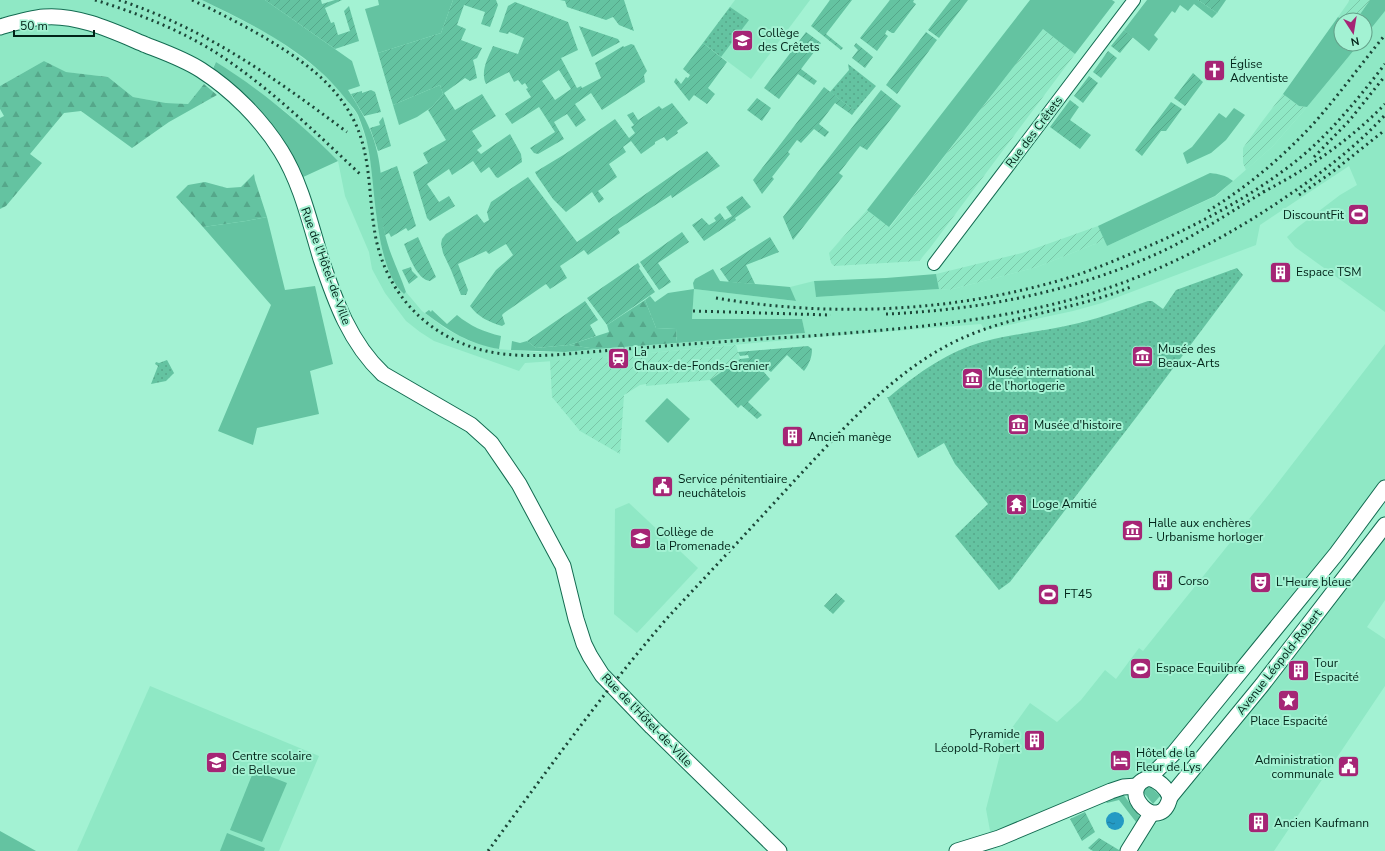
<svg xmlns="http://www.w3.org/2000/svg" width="1385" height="851" font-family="'Nunito Sans',sans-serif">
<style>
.built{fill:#8fe8c5}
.industrial{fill:url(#industrial-furrows)}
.grass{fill:#64c3a1}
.forest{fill:url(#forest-firs)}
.park{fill:url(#park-dots)}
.garden{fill:url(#garden-furrows);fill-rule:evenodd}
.water{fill:url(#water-ripples)}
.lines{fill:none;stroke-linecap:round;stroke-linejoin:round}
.minor-casing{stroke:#136b51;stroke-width:14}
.major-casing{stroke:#136b51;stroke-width:17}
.minor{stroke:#fff;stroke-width:12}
.major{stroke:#fff;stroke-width:15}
.rail{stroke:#1c4638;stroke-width:3;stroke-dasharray:2 4;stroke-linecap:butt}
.labels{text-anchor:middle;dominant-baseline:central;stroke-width:4;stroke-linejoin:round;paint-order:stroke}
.poi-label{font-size:12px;fill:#012318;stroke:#a3f2d3;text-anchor:start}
.street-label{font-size:12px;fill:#012318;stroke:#a3f2d3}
</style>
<defs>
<pattern id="industrial-furrows" width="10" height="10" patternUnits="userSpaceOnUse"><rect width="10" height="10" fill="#8fe8c5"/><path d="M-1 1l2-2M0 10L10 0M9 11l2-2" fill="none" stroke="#7ac7a8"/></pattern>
<pattern id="forest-firs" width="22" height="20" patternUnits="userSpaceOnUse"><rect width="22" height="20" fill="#64c3a1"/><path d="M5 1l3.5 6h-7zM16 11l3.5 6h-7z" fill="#55a78a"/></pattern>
<pattern id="park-dots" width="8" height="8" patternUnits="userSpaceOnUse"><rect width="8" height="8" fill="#64c3a1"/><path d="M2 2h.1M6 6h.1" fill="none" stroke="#55a78a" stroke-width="1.8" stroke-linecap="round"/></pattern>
<pattern id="garden-furrows" width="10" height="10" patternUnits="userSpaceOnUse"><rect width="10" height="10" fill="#64c3a1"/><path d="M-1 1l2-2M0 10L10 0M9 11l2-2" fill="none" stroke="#55a78a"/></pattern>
<pattern id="water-ripples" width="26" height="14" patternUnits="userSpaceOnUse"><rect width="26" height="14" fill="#249ac4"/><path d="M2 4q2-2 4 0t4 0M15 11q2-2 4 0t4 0" fill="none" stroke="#1d7d9e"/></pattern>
</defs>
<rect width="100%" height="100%" fill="#a3f2d3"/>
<g class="built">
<path d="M 0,0 L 202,0 L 271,35 L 320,71 L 338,88 L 357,114 L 368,145 L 373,175 L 377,221 L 382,250 L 388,269 L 403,294 L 406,292 L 422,311 L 446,329 L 469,341 L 498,349 L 538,352 L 565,352 L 805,333 L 802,319 L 692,319 L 694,289 L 795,301 L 790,287 L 814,281 L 816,297 L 939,289 L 949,290 L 1037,267 L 1105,240 L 1107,246 L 1216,196 L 1273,146 L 1307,107 L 1359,44 L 1365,44 L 1365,36 L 1385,11 L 1385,312 L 1295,247 L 1287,237 L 1298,227 L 1340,195 L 1357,185 L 1349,166 L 1260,225 L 1256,245 L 1102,303 L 1073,311 L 985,330 L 981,324 L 807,338 L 640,354 L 640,355 L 525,363 L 519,371 L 434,341 L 420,332 L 406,321 L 385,293 L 372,269 L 369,252 L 345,196 L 338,161 L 285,111 L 216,62 L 204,84 L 188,104 L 166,103 L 133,97 L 108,77 L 65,72 L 44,61 L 0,86 Z"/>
<path d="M 735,0 L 810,0 L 751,79 L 703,43 Z"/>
<path d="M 1385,344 L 1385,479 L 1314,574 L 1165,760 L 1130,784 L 991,836 L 986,809 L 1004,739 L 1030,703 L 1057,722 L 1081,700 L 1105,670 L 1116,679 L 1139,648 L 1143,651 L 1270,493 Z"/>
<path d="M 629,503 L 698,568 L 637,633 L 614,614 L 615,509 Z"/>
<path d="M 1385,527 L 1385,600 L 1367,627 L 1385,639 L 1385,686 L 1274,851 L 1133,851 L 1152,824 L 1163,821 L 1172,811 L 1176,797 Z"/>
<path d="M 150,686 L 319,756 L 279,851 L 77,851 Z"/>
</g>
<g class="industrial">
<path d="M 1350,0 L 1370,0 L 1356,20 L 1342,20 L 1338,17 Z"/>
<path d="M 1043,29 L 1075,54 L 930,248 L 919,261 L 834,266 L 831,263 L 829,253 L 867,210 L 890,227 Z"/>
<path d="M 1283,94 L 1299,106 L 1307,107 L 1273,146 L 1246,170 L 1243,163 L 1243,148 L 1261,123 Z"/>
<path d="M 1098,226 L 1105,240 L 1037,267 L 949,290 L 939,289 L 936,274 L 1022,253 Z"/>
<path d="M 736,345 L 740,359 L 710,380 L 646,386 L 646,384 L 640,385 L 624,395 L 620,454 L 580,431 L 552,397 L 550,361 L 640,355 L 640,354 Z"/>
</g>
<g class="grass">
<path d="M 202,0 L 265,0 L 352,61 L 360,86 L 348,90 C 371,126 379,144 382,187 C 383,201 381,215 384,229 C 388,252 399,271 406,292 L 404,294 C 374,268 376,185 368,147 C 366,136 362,125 358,115 C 355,109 349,103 345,98 C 311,53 252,24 202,0 Z"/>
<path d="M 378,0 L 453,0 L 441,33 L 378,53 L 365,9 L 379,5 Z"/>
<path d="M 1030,0 L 1112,0 L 1115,2 L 1075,54 L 1043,29 L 889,227 L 867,210 Z"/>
<path d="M 1147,0 L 1198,0 L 1217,13 L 1212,18 L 1194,4 L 1188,11 L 1180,5 L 1175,13 L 1172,11 L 1154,35 L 1158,39 L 1149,51 L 1124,30 Z"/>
<path d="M 1370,0 L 1385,0 L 1385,11 L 1365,36 L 1365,20 L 1356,20 Z"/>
<path d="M 1338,17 L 1342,20 L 1341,44 L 1359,44 L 1307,107 L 1299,106 L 1283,94 Z"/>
<path d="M 216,62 C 261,90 301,123 338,161 L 301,178 L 275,128 L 246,99 L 212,71 Z"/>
<path d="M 440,85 L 443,94 L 432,107 L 417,117 L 399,125 L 393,105 Z"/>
<path d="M 1234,108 L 1245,115 L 1226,140 L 1218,147 L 1211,153 L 1187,164 L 1183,153 L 1192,147 L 1219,113 L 1226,118 Z"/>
<path d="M 1210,173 C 1219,174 1225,175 1233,181 L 1215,196 L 1107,246 L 1098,226 Z"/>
<path d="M 267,217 L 285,290 L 315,286 L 333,364 L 310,371 L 319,414 L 257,428 L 253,445 L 218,431 L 271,305 L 203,227 L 246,221 Z"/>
<path d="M 713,269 L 720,281 L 790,287 L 796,301 L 694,289 L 692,319 L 802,319 L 805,333 L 677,343 L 676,329 L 656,328 L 645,300 L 650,296 L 655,302 L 668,293 L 694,289 L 693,283 L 695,279 Z"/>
<path d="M 936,274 L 939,289 L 816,297 L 814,281 L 886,278 Z"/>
<path d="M 429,310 L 431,312 L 432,310 L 447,324 L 457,315 C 470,326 484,332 501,336 L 499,349 C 469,344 449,331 425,313 Z"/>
<path d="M 512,341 L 520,343 L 527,341 L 536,348 L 569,345 L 597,349 L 565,352 L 511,350 Z"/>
<path d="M 667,398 L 690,419 L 668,443 L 645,421 Z"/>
<path d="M 254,770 L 287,783 L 262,842 L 230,830 Z"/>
<path d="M 1151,787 L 1160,796 L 1153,804 L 1143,792 L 1144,789 Z"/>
<path d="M 1123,794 L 1142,820 L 1133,835 L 1131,831 L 1136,822 L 1119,800 L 1107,803 L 1105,801 Z"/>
<path d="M 0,831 L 36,851 L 0,851 Z"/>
<path d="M 227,833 L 265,848 L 264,851 L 220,851 Z"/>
</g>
<g class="forest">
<path d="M 44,61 L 66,72 L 108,77 L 133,97 L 166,103 L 188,104 L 204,84 L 217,95 L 169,122 L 132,148 L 81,111 L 64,113 L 30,154 L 42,163 L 6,206 L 0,209 L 0,118 L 4,116 L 0,109 L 0,86 Z"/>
<path d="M 254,174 L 255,180 L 267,217 L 246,221 L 203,227 L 176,197 L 188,185 L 205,182 L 227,188 L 241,187 Z"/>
<path d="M 645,300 L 656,328 L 676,329 L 677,343 L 597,349 L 569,345 L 609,332 L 607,325 Z"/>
</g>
<g class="park">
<path d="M 730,7 L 749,20 L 721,57 L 703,43 Z"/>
<path d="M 848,64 L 876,86 L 855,111 L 830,92 L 849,70 Z"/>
<path d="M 1237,268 L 1243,275 L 1138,415 L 1010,582 L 999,590 L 955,536 L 988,504 L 955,464 L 944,443 L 918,458 L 887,397 L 889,397 C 918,373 948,351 986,341 C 1016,333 1048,331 1079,323 C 1103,317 1125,309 1148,301 L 1152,301 L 1163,309 L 1176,290 Z"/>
<path d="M 167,360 L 174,373 L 166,381 L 151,384 L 158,366 L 155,364 L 156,362 L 159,363 Z"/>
</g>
<g class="garden">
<path d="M 265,0 L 321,0 L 322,4 L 335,0 L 342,0 L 325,8 L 331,23 L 334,22 L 338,35 L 350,31 L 344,11 L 349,6 L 359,41 L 335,49 Z"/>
<path d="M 453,0 L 496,0 L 498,5 L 490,27 L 481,24 L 485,12 L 464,5 L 457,25 L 466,29 L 461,40 L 482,48 L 477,58 L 473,60 L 475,68 L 477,78 L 470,81 L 465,78 L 444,93 L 455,110 L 482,94 L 496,116 L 472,131 L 482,146 L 477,150 L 481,154 L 510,134 L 521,154 L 522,162 L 498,178 L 496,177 L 489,167 L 481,173 L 473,161 L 452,175 L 449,169 L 427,184 L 439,202 L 449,196 L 455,206 L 430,221 L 427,218 L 413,172 L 428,163 L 423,153 L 446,140 L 428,110 L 432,107 L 443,94 L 440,85 L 393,105 L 378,53 L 441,33 Z"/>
<path d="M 560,0 L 624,0 L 634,31 L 619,25 L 613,17 L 606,20 L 567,7 L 565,1 Z"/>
<path d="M 830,0 L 852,0 L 826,34 L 843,48 L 841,50 L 811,26 Z"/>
<path d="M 890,0 L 914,0 L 913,2 L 916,4 L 894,33 L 892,33 L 887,30 L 885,34 L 888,36 L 877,51 L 860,38 Z"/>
<path d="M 951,0 L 968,0 L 939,38 L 928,30 Z"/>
<path d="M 1198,0 L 1226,0 L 1217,13 Z"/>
<path d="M 515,2 L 568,22 L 578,50 L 561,58 L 577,88 L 581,86 L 582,88 L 601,78 L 595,63 L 623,46 L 624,47 L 631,44 L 634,45 L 647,71 L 644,75 L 645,82 L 602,110 L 591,93 L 575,104 L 586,120 L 576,127 L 567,114 L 554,122 L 564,139 L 538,154 L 534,153 L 530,148 L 555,132 L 539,107 L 512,124 L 505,114 L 531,97 L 526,89 L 528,88 L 525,83 L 522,85 L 518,80 L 514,82 L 509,72 L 486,84 C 480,71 488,58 493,46 L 518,54 L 524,38 L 509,32 L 508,34 L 499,32 L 508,6 ZM 559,70 L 571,89 L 555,100 L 542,81 Z"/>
<path d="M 579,26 L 618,39 L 620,42 L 592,57 Z"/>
<path d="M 1124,30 L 1133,37 L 1120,53 L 1111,46 Z"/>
<path d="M 806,32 L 821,43 L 801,69 L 817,81 L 814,85 L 798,74 L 779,99 L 764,88 Z"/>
<path d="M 926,32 L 937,40 L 897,94 L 886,85 Z"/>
<path d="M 703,43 L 727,62 L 708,88 L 715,94 L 707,104 L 694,95 L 689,101 L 674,82 L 676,78 L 681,84 L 686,77 L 688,78 L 690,75 L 683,69 Z"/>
<path d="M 856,43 L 873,57 L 865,68 L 852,58 L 858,50 L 854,46 Z"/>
<path d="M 1108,51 L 1117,58 L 1101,78 L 1093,72 Z"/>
<path d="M 1193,73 L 1203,82 L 1185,106 L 1174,98 Z"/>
<path d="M 1089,76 L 1098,83 L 1083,103 L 1074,96 Z"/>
<path d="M 824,87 L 855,111 L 852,115 L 835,103 L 819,124 L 829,132 L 825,137 L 814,129 L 801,143 L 797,140 L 788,152 L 790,154 L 772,177 L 774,179 L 762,194 L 753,180 Z"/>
<path d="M 371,90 L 375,92 L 381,112 L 364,116 L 351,94 L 362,91 L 362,93 Z"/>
<path d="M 881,90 L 901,106 L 867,150 L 860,146 L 839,173 L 843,176 L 793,240 L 783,217 Z"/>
<path d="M 757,98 L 771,108 L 762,121 L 747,110 Z"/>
<path d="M 1070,100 L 1079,107 L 1070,120 L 1091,135 L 1080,149 L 1050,127 Z"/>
<path d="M 1171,102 L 1182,109 L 1166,131 L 1161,131 L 1142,156 L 1135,150 Z"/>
<path d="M 672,103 L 688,123 L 677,131 L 678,133 L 667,141 L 664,137 L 655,142 L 655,144 L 641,154 L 631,141 L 623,147 L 626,152 L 609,164 L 617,177 L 598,191 L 604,199 L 599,203 L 592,192 L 566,212 L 553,199 L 537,176 L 535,172 L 537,171 L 565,154 L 615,119 L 629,138 L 635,133 L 631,127 L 634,125 L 627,115 L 633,112 L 638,120 L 659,106 L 662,109 Z"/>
<path d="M 383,117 L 391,146 L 378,151 L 370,128 L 380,125 L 379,122 Z"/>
<path d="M 707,151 L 720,166 L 672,198 L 671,195 L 618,229 L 620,233 L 588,255 L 584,250 L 560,266 L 567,278 L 550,289 L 546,284 L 504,313 L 502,315 L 505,324 L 502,326 C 489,322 478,317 470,306 L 496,270 L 513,255 L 506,244 L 489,254 L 486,251 L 458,264 L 468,290 L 466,295 L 461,295 L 451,270 L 443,253 L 441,244 L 442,239 L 446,234 L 477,214 L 484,223 L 489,220 L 487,212 L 491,202 L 528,177 L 577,242 Z"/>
<path d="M 397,166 L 416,226 L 408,231 L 406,228 L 391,237 L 389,233 L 385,235 L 382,220 L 380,173 Z"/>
<path d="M 742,196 L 751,207 L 735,218 L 736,220 L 704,241 L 692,225 L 702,218 L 709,225 L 716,221 L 714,218 L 720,213 L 725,220 L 732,216 L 726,207 Z"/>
<path d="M 682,232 L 689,242 L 658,263 L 671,282 L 659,290 L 640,262 Z"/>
<path d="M 418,237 L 425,253 L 436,277 L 430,281 C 416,279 409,255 404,244 Z"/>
<path d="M 770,237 L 779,252 L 746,265 L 755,284 L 729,282 L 720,269 Z"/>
<path d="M 638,263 L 640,267 L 639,268 L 655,292 L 607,325 L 587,298 Z"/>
<path d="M 411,267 L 412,271 L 418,277 L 409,284 L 402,270 Z"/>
<path d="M 585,301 L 598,320 L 590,325 L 596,336 L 569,345 L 536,348 L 527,341 Z"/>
<path d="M 808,346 L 812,349 C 812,358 809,364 804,371 L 787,355 L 771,372 L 766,368 L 763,371 L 770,379 L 748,402 L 762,415 L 757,419 L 741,405 L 738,408 L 710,380 L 740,359 L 749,358 L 748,355 L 740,356 L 738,352 Z"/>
<path d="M 836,593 L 845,601 L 833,614 L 824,606 Z"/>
<path d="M 1085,812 L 1095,832 L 1082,841 L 1070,819 Z"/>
<path d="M 1099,838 L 1119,850 L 1119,851 L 1093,851 L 1088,848 Z"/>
</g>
<circle class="water" cx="1115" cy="821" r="9"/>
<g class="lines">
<defs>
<path id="minor" d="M 934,264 L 1134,0"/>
<g id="major">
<path d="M 0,27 C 14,23 30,18 44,17 C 78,14 115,32 146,45 C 164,52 184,59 201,70 C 232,90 261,119 281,151 C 301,183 310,223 321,259 C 335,301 350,343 383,374 L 471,425 L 491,443 L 519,484 L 563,566 L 576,619 L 584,644 L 590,656 L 602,675 L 652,727 L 779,851"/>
<path d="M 1149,778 C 1160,781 1166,787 1170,797 C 1161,838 1113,789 1149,778 L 1174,753 L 1337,553 L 1385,488"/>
<path d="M 1170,797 L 1262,685 L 1385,525"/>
<path d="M 957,851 L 999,838 L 1111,791 L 1123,787 L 1137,786"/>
<path d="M 1128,851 L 1151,814"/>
</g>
</defs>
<use href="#minor" class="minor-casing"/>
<use href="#major" class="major-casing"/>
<use href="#minor" class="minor"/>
<use href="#major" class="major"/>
<g class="rail">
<path d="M 95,0 C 137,13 178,29 215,52 C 268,86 314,131 360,174"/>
<path d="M 119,0 C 208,30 273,77 347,132"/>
<path d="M 192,0 C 216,11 239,23 262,36 C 297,57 331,79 351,115 C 371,150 368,189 374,227 C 382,289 425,337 486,351 C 513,357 540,356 567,354 C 648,347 728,341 809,336 C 903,329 1009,321 1099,291 C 1164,270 1227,237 1283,199 C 1320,174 1355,148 1385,115"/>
<path d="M 1314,157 L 1349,121 L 1385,76"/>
<path d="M 1263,192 C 1308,169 1350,140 1385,104"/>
<path d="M 1299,195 L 1331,173 L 1385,130"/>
<path d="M 1208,211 C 1247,187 1283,157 1314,123 C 1339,95 1361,64 1385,35"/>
<path d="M 716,298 C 834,318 957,312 1071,277 C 1101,267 1130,254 1158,242 C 1211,218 1264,189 1308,151 C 1337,125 1361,95 1385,64"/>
<path d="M 693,311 L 831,315"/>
<path d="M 886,314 C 982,310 1078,291 1165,250 C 1200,233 1233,210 1267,190"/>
<path d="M 488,851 C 546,772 604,691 669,616 C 711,571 754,525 796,479 C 842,430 891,374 952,343 C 1009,314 1074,311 1133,286"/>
</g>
</g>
<defs>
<symbol id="school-square" viewBox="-11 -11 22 22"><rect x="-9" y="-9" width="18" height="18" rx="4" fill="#a52575" stroke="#a3f2d3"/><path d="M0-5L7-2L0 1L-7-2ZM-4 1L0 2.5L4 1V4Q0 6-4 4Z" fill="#fff"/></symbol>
<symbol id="church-square" viewBox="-11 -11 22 22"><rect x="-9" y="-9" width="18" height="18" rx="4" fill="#a52575" stroke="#a3f2d3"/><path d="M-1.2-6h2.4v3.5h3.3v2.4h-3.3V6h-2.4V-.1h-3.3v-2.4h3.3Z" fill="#fff"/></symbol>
<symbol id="stadium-square" viewBox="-11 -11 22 22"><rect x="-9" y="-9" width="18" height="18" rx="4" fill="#a52575" stroke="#a3f2d3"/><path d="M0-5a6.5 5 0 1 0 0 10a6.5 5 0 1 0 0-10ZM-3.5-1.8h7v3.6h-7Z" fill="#fff"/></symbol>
<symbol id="building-square" viewBox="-11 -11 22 22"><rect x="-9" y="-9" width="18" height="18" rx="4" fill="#a52575" stroke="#a3f2d3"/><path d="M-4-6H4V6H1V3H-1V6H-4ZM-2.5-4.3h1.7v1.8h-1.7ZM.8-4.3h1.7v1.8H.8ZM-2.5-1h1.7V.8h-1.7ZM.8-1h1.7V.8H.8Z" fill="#fff"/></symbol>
<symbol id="museum-square" viewBox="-11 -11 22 22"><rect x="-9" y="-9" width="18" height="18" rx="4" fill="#a52575" stroke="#a3f2d3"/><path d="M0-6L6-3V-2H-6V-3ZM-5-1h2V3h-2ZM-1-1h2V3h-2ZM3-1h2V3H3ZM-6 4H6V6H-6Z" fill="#fff"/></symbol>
<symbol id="station-square" viewBox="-11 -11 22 22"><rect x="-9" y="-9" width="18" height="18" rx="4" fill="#a52575" stroke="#a3f2d3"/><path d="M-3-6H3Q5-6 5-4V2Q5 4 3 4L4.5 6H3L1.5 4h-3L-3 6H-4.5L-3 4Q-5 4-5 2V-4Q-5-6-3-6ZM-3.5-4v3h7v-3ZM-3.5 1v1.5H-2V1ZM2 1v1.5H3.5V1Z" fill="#fff"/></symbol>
<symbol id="civic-square" viewBox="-11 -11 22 22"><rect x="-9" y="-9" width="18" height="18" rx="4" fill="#a52575" stroke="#a3f2d3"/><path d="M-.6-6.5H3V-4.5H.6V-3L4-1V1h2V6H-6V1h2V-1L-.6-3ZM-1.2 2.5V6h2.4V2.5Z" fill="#fff"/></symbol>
<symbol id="temple-square" viewBox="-11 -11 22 22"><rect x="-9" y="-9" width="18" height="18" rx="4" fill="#a52575" stroke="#a3f2d3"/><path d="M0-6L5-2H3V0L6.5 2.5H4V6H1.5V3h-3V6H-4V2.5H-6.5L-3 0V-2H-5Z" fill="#fff"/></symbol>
<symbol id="theatre-square" viewBox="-11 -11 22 22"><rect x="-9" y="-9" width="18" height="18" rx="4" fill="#a52575" stroke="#a3f2d3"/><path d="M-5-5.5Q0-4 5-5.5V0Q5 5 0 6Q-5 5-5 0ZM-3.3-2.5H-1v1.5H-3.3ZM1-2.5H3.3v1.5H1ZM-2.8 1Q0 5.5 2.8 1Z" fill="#fff"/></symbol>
<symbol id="sight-square" viewBox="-11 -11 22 22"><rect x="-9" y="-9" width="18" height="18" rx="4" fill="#a52575" stroke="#a3f2d3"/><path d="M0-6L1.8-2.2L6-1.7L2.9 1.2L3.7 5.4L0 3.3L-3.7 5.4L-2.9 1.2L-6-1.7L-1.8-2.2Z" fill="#fff"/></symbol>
<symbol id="hotel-square" viewBox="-11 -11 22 22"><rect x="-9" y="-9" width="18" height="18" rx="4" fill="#a52575" stroke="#a3f2d3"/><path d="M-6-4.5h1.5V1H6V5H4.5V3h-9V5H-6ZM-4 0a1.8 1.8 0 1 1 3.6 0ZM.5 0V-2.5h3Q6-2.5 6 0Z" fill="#fff"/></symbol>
</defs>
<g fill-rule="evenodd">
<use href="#school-square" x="730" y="28" width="25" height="25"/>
<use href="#church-square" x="1202" y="58" width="25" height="25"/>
<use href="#stadium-square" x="1346" y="202" width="25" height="25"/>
<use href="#building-square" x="1268" y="260" width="25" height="25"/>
<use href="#museum-square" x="1130" y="344" width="25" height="25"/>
<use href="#station-square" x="606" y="346" width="25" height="25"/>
<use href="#museum-square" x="960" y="366" width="25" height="25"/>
<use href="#museum-square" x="1006" y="412" width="25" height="25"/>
<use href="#building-square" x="780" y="424" width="25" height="25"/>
<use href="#civic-square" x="650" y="474" width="25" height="25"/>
<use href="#temple-square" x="1004" y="492" width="25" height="25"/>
<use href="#museum-square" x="1120" y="518" width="25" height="25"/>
<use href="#school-square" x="628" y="526" width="25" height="25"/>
<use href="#building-square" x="1150" y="568" width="25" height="25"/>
<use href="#theatre-square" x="1248" y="570" width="25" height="25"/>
<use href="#stadium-square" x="1036" y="582" width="25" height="25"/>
<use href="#stadium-square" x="1128" y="656" width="25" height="25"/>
<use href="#building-square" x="1286" y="658" width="25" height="25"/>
<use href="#sight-square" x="1276" y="688" width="25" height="25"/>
<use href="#building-square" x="1022" y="728" width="25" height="25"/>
<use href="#hotel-square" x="1108" y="748" width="25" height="25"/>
<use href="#school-square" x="204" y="750" width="25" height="25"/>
<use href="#civic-square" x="1336" y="754" width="25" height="25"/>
<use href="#building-square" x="1246" y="810" width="25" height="25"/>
</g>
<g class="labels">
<g class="poi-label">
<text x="758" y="33">Collège<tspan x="758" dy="14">des Crêtets</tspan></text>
<text x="1230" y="64">Église<tspan x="1230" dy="14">Adventiste</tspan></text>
<text x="1344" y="215" text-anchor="end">DiscountFit</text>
<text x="1296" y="272">Espace TSM</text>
<text x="1158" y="349">Musée des<tspan x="1158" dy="14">Beaux-Arts</tspan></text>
<text x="634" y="352">La<tspan x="634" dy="14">Chaux-de-Fonds-Grenier</tspan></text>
<text x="988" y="372">Musée international<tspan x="988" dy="14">de l'horlogerie</tspan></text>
<text x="1034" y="425">Musée d'histoire</text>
<text x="808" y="437">Ancien manège</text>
<text x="678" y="479">Service pénitentiaire<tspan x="678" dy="14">neuchâtelois</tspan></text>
<text x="1032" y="504">Loge Amitié</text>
<text x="1148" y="523">Halle aux enchères<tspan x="1148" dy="14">- Urbanisme horloger</tspan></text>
<text x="656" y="532">Collège de<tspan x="656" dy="14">la Promenade</tspan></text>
<text x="1178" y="581">Corso</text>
<text x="1276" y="582">L'Heure bleue</text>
<text x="1064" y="594">FT45</text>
<text x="1314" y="663">Tour<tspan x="1314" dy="14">Espacité</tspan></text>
<text x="1156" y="668">Espace Equilibre</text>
<text x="1289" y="721" text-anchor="middle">Place Espacité</text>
<text x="1020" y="734" text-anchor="end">Pyramide<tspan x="1020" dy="14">Léopold-Robert</tspan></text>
<text x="1136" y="753">Hôtel de la<tspan x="1136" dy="14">Fleur de Lys</tspan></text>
<text x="232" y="756">Centre scolaire<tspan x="232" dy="14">de Bellevue</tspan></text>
<text x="1334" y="760" text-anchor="end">Administration<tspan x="1334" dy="14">communale</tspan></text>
<text x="1274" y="823">Ancien Kaufmann</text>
</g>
<g class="street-label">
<text transform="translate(1034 132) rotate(-53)">Rue des Crêtets</text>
<text transform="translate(326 266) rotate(70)">Rue de l'Hôtel-de-Ville</text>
<text transform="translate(1279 662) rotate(-52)">Avenue Léopold-Robert</text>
<text transform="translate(647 720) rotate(46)">Rue de l'Hôtel-de-Ville</text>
</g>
</g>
<g transform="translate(1353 32) rotate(168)"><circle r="19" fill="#a3f2d3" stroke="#629f88"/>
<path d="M0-3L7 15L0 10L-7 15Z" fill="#a52575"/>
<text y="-6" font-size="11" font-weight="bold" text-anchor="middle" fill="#012318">N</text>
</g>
<path d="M14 30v6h80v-6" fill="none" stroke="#012318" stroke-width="2"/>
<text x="20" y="30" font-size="12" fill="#012318" stroke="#a3f2d3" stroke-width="3" paint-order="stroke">50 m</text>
</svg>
